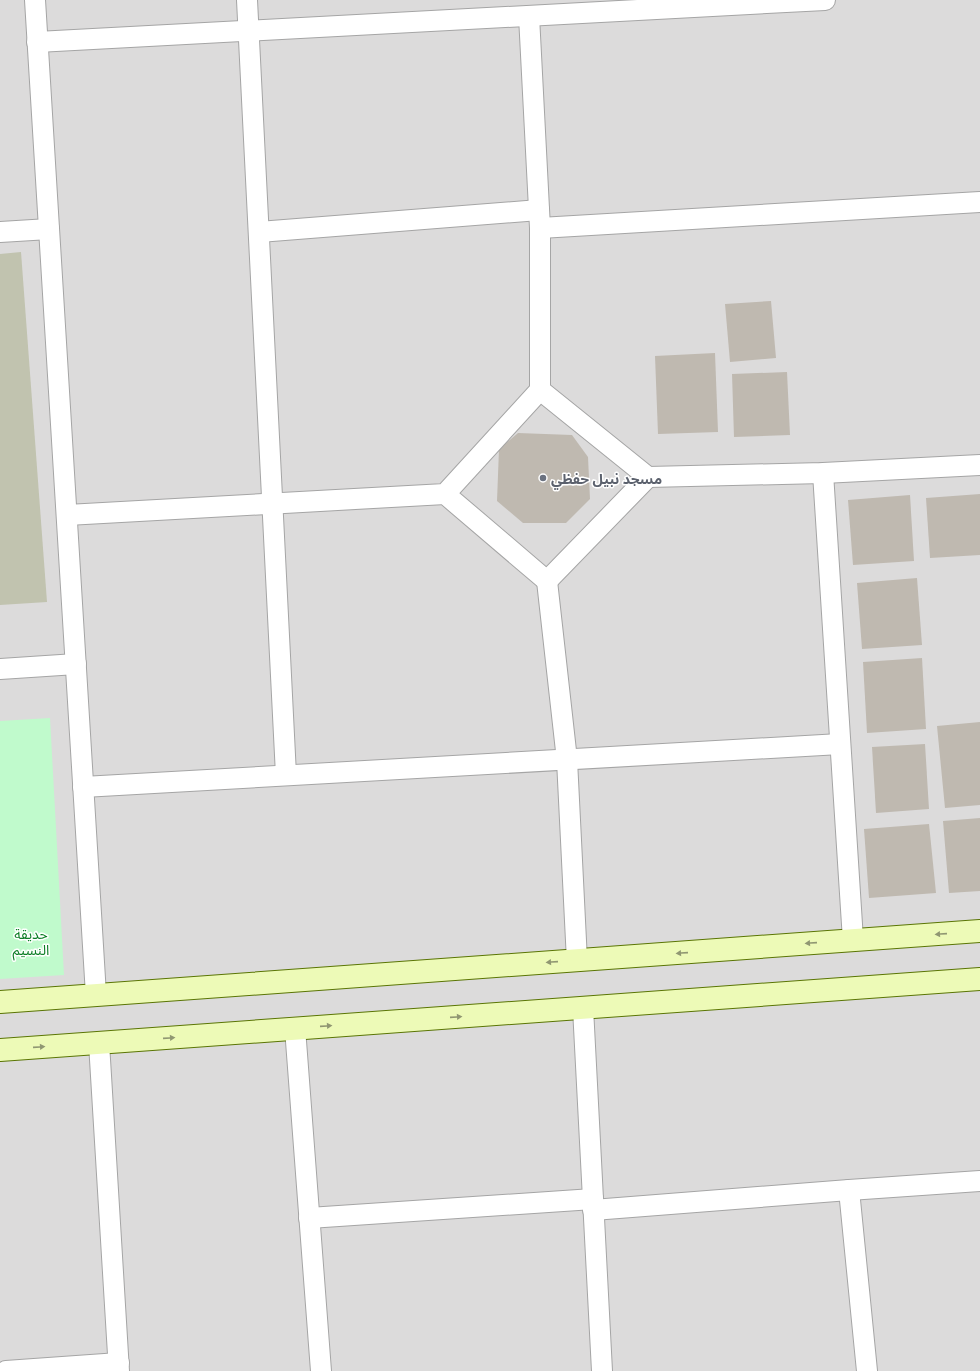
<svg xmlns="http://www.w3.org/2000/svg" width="980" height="1371" font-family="'Golos Text','Noto Sans Arabic',sans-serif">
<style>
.residential{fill:#dcdbdb}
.construction{fill:#c1c3af}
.park{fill:#c0facc}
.building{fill:#bfb9b0}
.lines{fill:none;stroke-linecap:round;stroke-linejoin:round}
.street-casing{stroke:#a5a5a5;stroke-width:22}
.secondary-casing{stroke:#5a7504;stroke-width:24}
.street{stroke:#fff;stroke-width:20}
.secondary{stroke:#edfab7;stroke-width:22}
.oneway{fill:#909772}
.worship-dot{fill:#6b7280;stroke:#fff;stroke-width:1.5}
.labels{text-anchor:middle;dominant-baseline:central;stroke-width:3;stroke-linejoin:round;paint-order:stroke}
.worship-label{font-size:14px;font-weight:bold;fill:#5b616d;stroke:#fff;text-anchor:start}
.park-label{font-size:14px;fill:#0b7d24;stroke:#fff}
</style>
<rect width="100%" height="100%" fill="#efede3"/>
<rect class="residential" x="0" y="0" width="980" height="1371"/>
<path class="construction" d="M 21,252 L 47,602 L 0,605 L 0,254 Z"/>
<path class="park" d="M 50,718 L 64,975 L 0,979 L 0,721 Z"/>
<g class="building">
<path d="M 771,301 L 776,358 L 730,362 L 725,304 Z"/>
<path d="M 715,353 L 718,432 L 658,434 L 655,356 Z"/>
<path d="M 787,372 L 790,435 L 734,437 L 732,374 Z"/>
<path d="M 518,433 L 572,435 L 588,457 L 590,499 L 566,523 L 523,523 L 497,501 L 499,449 Z"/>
<path d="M 980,494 L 980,555 L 930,558 L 926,498 Z"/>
<path d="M 910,495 L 914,561 L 853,565 L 848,500 Z"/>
<path d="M 917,578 L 922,645 L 862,649 L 857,583 Z"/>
<path d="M 922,658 L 926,729 L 867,733 L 863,662 Z"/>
<path d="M 980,722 L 980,805 L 945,808 L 937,726 Z"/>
<path d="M 925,744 L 929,809 L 876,813 L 872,747 Z"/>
<path d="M 980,818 L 980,891 L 949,893 L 943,821 Z"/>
<path d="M 929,824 L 936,893 L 869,898 L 864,829 Z"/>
</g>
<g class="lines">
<defs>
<g id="street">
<path d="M 35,0 L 96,995"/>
<path d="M 247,0 L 286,775"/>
<path d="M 529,16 L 540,228 L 540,390"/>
<path d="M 37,42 L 825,0"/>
<path d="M 540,228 L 980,202"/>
<path d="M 0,232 L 49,229"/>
<path d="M 259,232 L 539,210"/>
<path d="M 823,473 L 853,940"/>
<path d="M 648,477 L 823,473 L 980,465"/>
<path d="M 67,515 L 445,494 L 547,581 L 648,477 L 540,390 L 445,494"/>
<path d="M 547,581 L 567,760 L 577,961"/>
<path d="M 0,669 L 76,664"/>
<path d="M 83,787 L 840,744"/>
<path d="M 583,1008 L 602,1371"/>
<path d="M 295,1028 L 321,1371"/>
<path d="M 99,1043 L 119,1371"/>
<path d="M 849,1190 L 867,1371"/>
<path d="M 593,1210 L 849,1190 L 980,1181"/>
<path d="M 309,1218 L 593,1199"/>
<path d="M 6,1371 L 119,1363"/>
</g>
<g id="secondary">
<path d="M 0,1002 L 980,931"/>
<path d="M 0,1050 L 980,979"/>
</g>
</defs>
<use href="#street" class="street-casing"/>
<use href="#secondary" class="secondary-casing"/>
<use href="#street" class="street"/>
<use href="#secondary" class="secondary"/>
</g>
<defs><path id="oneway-solid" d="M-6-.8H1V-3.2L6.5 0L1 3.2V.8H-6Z"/></defs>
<g class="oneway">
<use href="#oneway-solid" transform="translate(941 934) rotate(176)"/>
<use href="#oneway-solid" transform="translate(811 943) rotate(176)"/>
<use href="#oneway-solid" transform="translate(682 953) rotate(176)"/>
<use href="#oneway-solid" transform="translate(552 962) rotate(176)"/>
<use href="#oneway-solid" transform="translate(456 1017) rotate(-4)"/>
<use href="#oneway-solid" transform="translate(326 1026) rotate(-4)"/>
<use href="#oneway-solid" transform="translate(169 1038) rotate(-4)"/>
<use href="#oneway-solid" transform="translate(39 1047) rotate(-4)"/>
</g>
<circle class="worship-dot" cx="543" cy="478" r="4"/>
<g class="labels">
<g class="worship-label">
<text x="551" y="478">مسجد نبيل حفظي</text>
</g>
<g class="park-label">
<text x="31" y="933">حدیقة<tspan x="31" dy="16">النسیم</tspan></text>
</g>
</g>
</svg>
